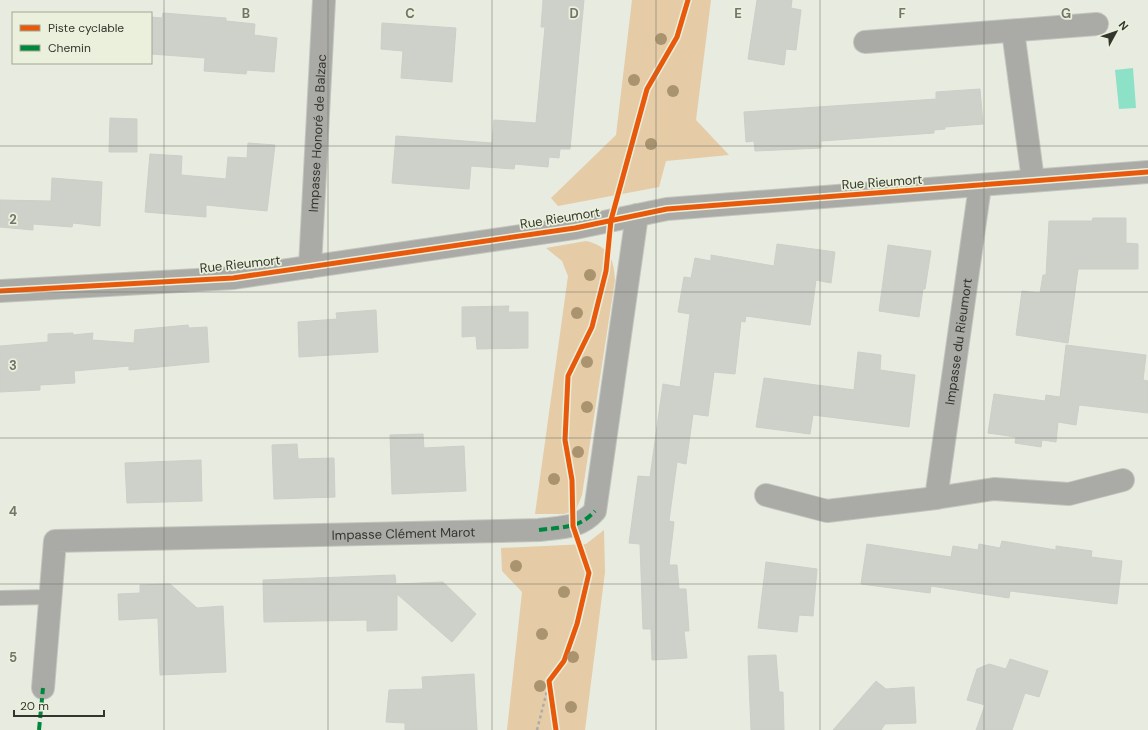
<svg xmlns="http://www.w3.org/2000/svg" width="1148" height="730" font-family="'DM Sans',sans-serif">
<style>
.green{fill:#e6cba7}
.water{fill:#8de1c6}
.building{fill:#ced1c9;stroke:#cbcfc7}
.lines{fill:none;stroke-linecap:round;stroke-linejoin:round}
.lane-casing{stroke:#c3c6bd;stroke-width:16}
.street-casing{stroke:#c3c6bd;stroke-width:24}
.path{stroke:#acada8;stroke-width:2.5;stroke-dasharray:3 3;stroke-linecap:butt}
.lane{stroke:#aaaaa6;stroke-width:14}
.street{stroke:#aaaaa6;stroke-width:22}
.quiet{stroke:#00873e;stroke-width:4;stroke-dasharray:8 4;stroke-linecap:butt}
.cycleway-casing{stroke:#eaf0db;stroke-width:8}
.cycleway{stroke:#e8590c;stroke-width:5}
.tree{fill:#aa9470}
.grid{fill:none;stroke:#73756c;stroke-width:1;stroke-opacity:0.55}
.labels{text-anchor:middle;dominant-baseline:central;stroke-width:3.5;stroke-linejoin:round;paint-order:stroke}
.street-label{font-size:13px;fill:#34362e;stroke:#eaf0db}
.grid-label{font-size:13px;text-anchor:middle;font-weight:bold;fill:#73756c;stroke:#eaf0db;stroke-width:3.5;stroke-linejoin:round;paint-order:stroke}
</style>
<rect width="100%" height="100%" fill="#e8ebe0"/>
<g class="green">
<path d="M 632,0 L 711,0 L 696,120 L 729,155 L 666,161 L 659,187 L 558,206 L 551,198 L 616,135 Z"/>
<path d="M 586,241 C 608,246 614,258 615,280 L 582,495 L 576,510 L 564,514 L 535,514 L 568,276 L 562,261 L 546,248 Z"/>
<path d="M 604,530 L 605,572 L 585,730 L 507,730 L 522,592 L 502,571 L 501,548 L 586,544 Z"/>
</g>
<path class="water" d="M 1133,68 L 1136,108 L 1119,109 L 1115,70 Z"/>
<g class="building">
<path d="M 543,0 L 584,0 L 570,149 L 560,149 L 559,158 L 549,157 L 548,167 L 515,164 L 514,169 L 471,166 L 469,189 L 392,183 L 396,136 L 492,143 L 494,120 L 536,123 L 545,27 L 541,27 Z"/>
<path d="M 757,0 L 792,0 L 791,8 L 801,10 L 796,50 L 786,49 L 784,65 L 748,59 Z"/>
<path d="M 163,13 L 226,18 L 226,21 L 255,24 L 254,35 L 277,38 L 274,72 L 247,70 L 246,74 L 204,71 L 205,58 L 151,54 L 151,17 L 162,18 Z"/>
<path d="M 382,23 L 456,28 L 452,82 L 401,78 L 403,51 L 381,49 Z"/>
<path d="M 980,89 L 983,124 L 945,127 L 945,129 L 934,130 L 934,133 L 821,141 L 821,148 L 755,151 L 754,141 L 746,142 L 744,112 L 936,99 L 936,92 Z"/>
<path d="M 110,118 L 137,119 L 137,152 L 109,152 Z"/>
<path d="M 248,143 L 275,145 L 267,211 L 206,205 L 206,217 L 145,212 L 150,154 L 182,156 L 181,175 L 226,179 L 228,157 L 247,158 Z"/>
<path d="M 52,178 L 102,182 L 100,226 L 73,223 L 72,227 L 33,224 L 33,230 L 0,227 L 0,200 L 51,201 Z"/>
<path d="M 1093,218 L 1126,218 L 1126,243 L 1138,244 L 1138,269 L 1078,269 L 1068,343 L 1016,335 L 1022,291 L 1040,293 L 1043,275 L 1046,275 L 1049,221 L 1092,221 Z"/>
<path d="M 777,244 L 835,252 L 831,283 L 816,280 L 810,325 L 746,316 L 745,322 L 741,321 L 735,374 L 714,372 L 708,416 L 693,414 L 686,464 L 677,462 L 669,521 L 674,522 L 669,565 L 677,565 L 679,589 L 686,589 L 689,631 L 684,631 L 687,658 L 652,660 L 651,629 L 643,629 L 640,544 L 629,543 L 638,476 L 650,477 L 663,384 L 680,387 L 690,314 L 678,312 L 684,277 L 691,278 L 695,258 L 711,261 L 711,255 L 774,266 Z"/>
<path d="M 888,245 L 931,251 L 925,289 L 923,289 L 919,317 L 879,311 Z"/>
<path d="M 509,306 L 508,312 L 528,312 L 528,348 L 477,349 L 476,336 L 462,337 L 462,307 Z"/>
<path d="M 376,310 L 378,352 L 299,357 L 298,322 L 337,319 L 336,313 Z"/>
<path d="M 188,325 L 189,328 L 207,327 L 209,362 L 129,370 L 129,366 L 74,371 L 75,383 L 40,385 L 40,390 L 0,392 L 0,346 L 48,342 L 48,334 L 73,333 L 73,335 L 93,333 L 92,340 L 134,343 L 135,330 Z"/>
<path d="M 1066,345 L 1146,355 L 1143,380 L 1148,381 L 1148,413 L 1079,405 L 1076,425 L 1058,422 L 1056,442 L 1042,440 L 1041,447 L 1015,443 L 1016,437 L 988,433 L 994,394 L 1045,401 L 1046,395 L 1060,397 Z"/>
<path d="M 858,352 L 881,355 L 880,370 L 915,375 L 909,427 L 813,415 L 810,434 L 756,427 L 764,378 L 854,390 Z"/>
<path d="M 423,434 L 424,448 L 464,446 L 466,491 L 392,494 L 390,435 Z"/>
<path d="M 297,444 L 298,459 L 334,458 L 335,497 L 274,499 L 272,445 Z"/>
<path d="M 201,460 L 202,501 L 127,503 L 125,463 Z"/>
<path d="M 1002,541 L 1056,550 L 1056,546 L 1092,551 L 1091,557 L 1122,561 L 1117,604 L 1010,591 L 1009,598 L 931,586 L 930,593 L 861,584 L 867,544 L 951,557 L 953,546 L 978,550 L 979,544 L 1000,548 Z"/>
<path d="M 766,562 L 817,569 L 813,616 L 799,615 L 797,632 L 758,628 Z"/>
<path d="M 395,575 L 396,584 L 443,582 L 476,614 L 452,642 L 397,594 L 397,630 L 367,631 L 367,620 L 264,622 L 263,580 Z"/>
<path d="M 170,584 L 197,608 L 223,606 L 226,672 L 160,675 L 158,618 L 119,620 L 118,594 L 140,593 L 140,585 Z"/>
<path d="M 776,655 L 779,692 L 783,692 L 784,730 L 751,730 L 748,656 Z"/>
<path d="M 1010,659 L 1048,671 L 1039,697 L 1025,693 L 1012,730 L 976,730 L 985,705 L 967,700 L 977,669 L 989,664 L 1006,669 Z"/>
<path d="M 474,674 L 477,730 L 405,730 L 405,723 L 386,722 L 389,690 L 423,689 L 422,677 Z"/>
<path d="M 876,681 L 886,689 L 914,687 L 916,723 L 885,724 L 881,730 L 833,730 Z"/>
</g>
<g class="lines">
<defs>
<path id="lane" d="M 0,598 L 49,597"/>
<g id="street">
<path d="M 1013,31 L 1033,180"/>
<path d="M 865,42 L 1097,24"/>
<path id="s1" d="M 310,267 L 324,0"/>
<path d="M 0,291 L 233,278 L 575,228 L 667,209 L 1148,172"/>
<path d="M 766,495 L 827,511 L 936,498 L 994,489 L 1069,494 L 1123,480"/>
<path id="s2" d="M 936,498 L 980,186"/>
<path id="s3" d="M 43,688 L 55,541 L 539,530 C 561,527 579,529 595,511 L 637,215"/>
</g>
</defs>
<use href="#lane" class="lane-casing"/>
<use href="#street" class="street-casing"/>
<g class="path">
<path d="M 619,192 L 647,89 L 677,37 L 688,0"/>
<path d="M 572,477 L 565,440 L 568,376 L 593,326"/>
<path d="M 537,730 L 549,683"/>
<path d="M 556,730 L 549,681 L 564,661 L 577,624 L 589,573 L 581,550"/>
</g>
<use href="#lane" class="lane"/>
<use href="#street" class="street"/>
<g class="quiet">
<path d="M 539,530 C 561,527 579,529 595,511"/>
<path d="M 39,730 L 43,688"/>
</g>
<defs>
<g id="cycleway">
<path d="M 0,291 L 233,278 L 575,228 L 667,209 L 1148,172"/>
<path d="M 556,730 L 549,681 L 564,661 L 577,624 L 589,573 L 573,526 L 572,480 L 565,440 L 568,376 L 592,327 L 606,271 L 611,220 L 647,89 L 677,37 L 688,0"/>
</g>
</defs>
<use href="#cycleway" class="cycleway-casing"/>
<use href="#cycleway" class="cycleway"/>
</g>
<g class="tree">
<circle cx="661" cy="39" r="6"/>
<circle cx="634" cy="80" r="6"/>
<circle cx="673" cy="91" r="6"/>
<circle cx="651" cy="144" r="6"/>
<circle cx="590" cy="275" r="6"/>
<circle cx="577" cy="313" r="6"/>
<circle cx="587" cy="362" r="6"/>
<circle cx="587" cy="407" r="6"/>
<circle cx="578" cy="452" r="6"/>
<circle cx="554" cy="479" r="6"/>
<circle cx="516" cy="566" r="6"/>
<circle cx="564" cy="592" r="6"/>
<circle cx="542" cy="634" r="6"/>
<circle cx="573" cy="657" r="6"/>
<circle cx="540" cy="686" r="6"/>
<circle cx="571" cy="707" r="6"/>
</g>
<path class="grid" d="M 164,0 L 164,730M 328,0 L 328,730M 492,0 L 492,730M 656,0 L 656,730M 820,0 L 820,730M 984,0 L 984,730M 0,146 L 1148,146M 0,292 L 1148,292M 0,438 L 1148,438M 0,584 L 1148,584"/>
<g class="labels">
<g class="street-label">
<text stroke="none"><textPath href="#s1" startOffset="134">Impasse Honoré de Balzac</textPath></text>
<text transform="translate(882 182) rotate(-4)">Rue Rieumort</text>
<text transform="translate(560 218) rotate(-9)">Rue Rieumort</text>
<text transform="translate(240 264) rotate(-6)">Rue Rieumort</text>
<text stroke="none"><textPath href="#s2" startOffset="158">Impasse du Rieumort</textPath></text>
<text stroke="none"><textPath href="#s3" startOffset="496">Impasse Clément Marot</textPath></text>
</g>
</g>
<g class="grid-label">
<text x="246" y="18">B</text>
<text x="410" y="18">C</text>
<text x="574" y="18">D</text>
<text x="738" y="18">E</text>
<text x="902" y="18">F</text>
<text x="1066" y="18">G</text>
<text x="13" y="224">2</text>
<text x="13" y="370">3</text>
<text x="13" y="516">4</text>
<text x="13" y="662">5</text>
</g>
<rect x="12" y="12" width="140" height="52" fill="#eaf0db" stroke="#a1a696"/>
<rect x="20" y="25" width="20" height="6" fill="#e8590c" stroke="#a1a696"/>
<text x="48" y="32" font-size="12" fill="#34362e">Piste cyclable</text>
<rect x="20" y="45" width="20" height="6" fill="#00873e" stroke="#a1a696"/>
<text x="48" y="52" font-size="12" fill="#34362e">Chemin</text>
<g transform="translate(1116 32) rotate(50)" stroke="#eaf0db" stroke-width="3" paint-order="stroke">
<path d="M0-3L7 15L0 10L-7 15Z" fill="#34362e"/>
<text y="-6" font-size="11" font-weight="bold" text-anchor="middle" fill="#34362e">N</text>
</g>
<path d="M14 710v6h90v-6" fill="none" stroke="#34362e" stroke-width="2"/>
<text x="20" y="710" font-size="12" fill="#34362e" stroke="#eaf0db" stroke-width="3" paint-order="stroke">20 m</text>
</svg>
